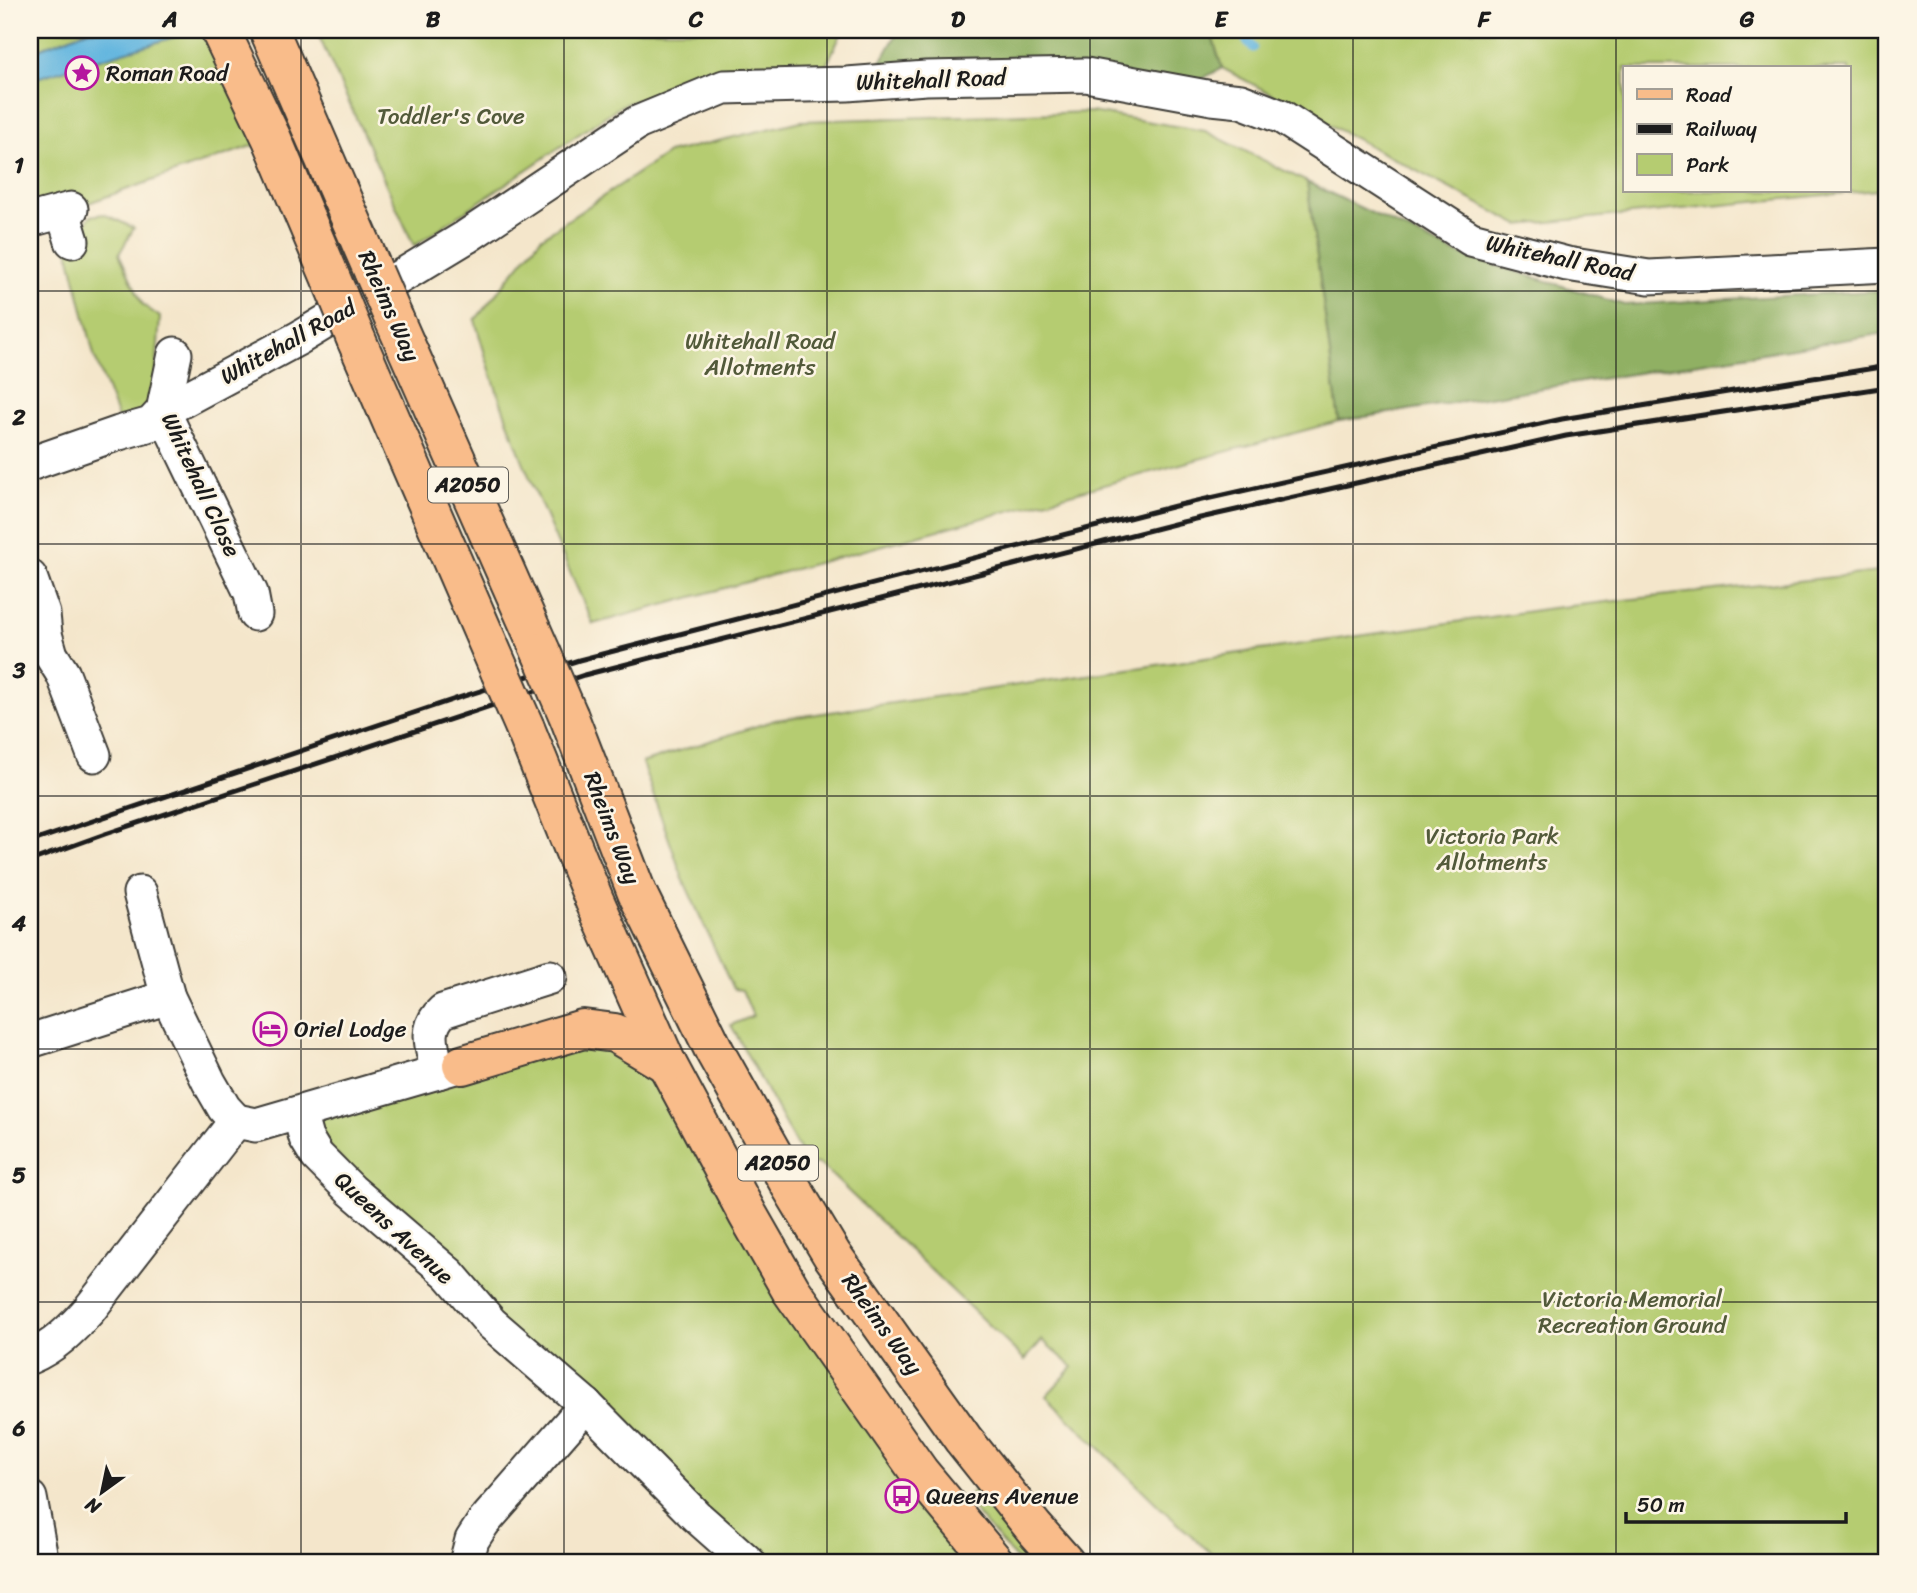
<svg xmlns="http://www.w3.org/2000/svg" width="1917" height="1593" font-family="Sriracha,sans-serif">
<style>
.green{fill:#b5cc71;stroke:#687446;stroke-width:2;fill-rule:evenodd}
.forest{fill:#90b063;stroke:#566640;stroke-width:2}
.water{fill:#63b6df;stroke:#40697e;stroke-width:2}
.lines{fill:none;stroke-linecap:round;stroke-linejoin:round}
.stream{stroke:#63b6df;stroke-width:9}
.minor-casing{stroke:#3c3a36;stroke-width:37}
.primary-casing{stroke:#3c3a36;stroke-width:42}
.minor{stroke:#fff;stroke-width:33}
.primary{stroke:#f9bc8a;stroke-width:38}
.rail{stroke:#1c1c1c;stroke-width:5}
.primary-bridge-casing{stroke:#3c3a36;stroke-width:42;stroke-linecap:butt}
.primary-bridge{stroke:#f9bc8a;stroke-width:38}
.grid{fill:none;stroke:#1c1c1c;stroke-width:2;stroke-opacity:0.55}
.labels{text-anchor:middle;dominant-baseline:central;stroke-width:5;stroke-linejoin:round;paint-order:stroke}
.shield{fill:#fcf5e5;stroke:#5f5d58;stroke-width:2}
.shield-label{font-size:21px;font-weight:bold;fill:#1c1c1c}
.poi-label{font-size:23px;fill:#1c1c1c;stroke:#fcf5e5;text-anchor:start}
.street-label{font-size:23px;fill:#1c1c1c;stroke:#fcf5e5}
.park-label{font-size:23px;fill:#525a3a;stroke:#fcf5e5}
.neatline{fill:none;stroke:#1c1c1c;stroke-width:2.5}
.grid-label{font-size:23px;text-anchor:middle;font-weight:bold;fill:#1c1c1c}
</style>
<rect width="100%" height="100%" fill="#fcf5e5"/>
<filter id="ink" filterUnits="userSpaceOnUse"><feTurbulence type="fractalNoise" baseFrequency=".0143" numOctaves="2"/><feDisplacementMap in="SourceGraphic" scale="14" xChannelSelector="R" yChannelSelector="G"/><feConvolveMatrix kernelMatrix="1 2 1 2 8 2 1 2 1" color-interpolation-filters="sRGB"/></filter>
<filter id="wash" filterUnits="userSpaceOnUse"><feTurbulence type="fractalNoise" baseFrequency=".00686" numOctaves="4" result="noise"/><feDisplacementMap in="SourceGraphic" scale="28" xChannelSelector="R" yChannelSelector="G"/><feGaussianBlur stdDeviation="1.57" result="paint"/><feColorMatrix in="noise" values="0 0 0 0 0 0 0 0 0 0 0 0 0 0 0 0 0 1.4 0 .05"/><feComposite in="paint" operator="in"/></filter>
<g filter="url(#wash)">
<rect width="100%" height="100%" fill="#f4e6cb"/>
<g class="green">
<path d="M 30,30 L 220,30 L 272,139 L 71,209 L 30,220 Z"/>
<path d="M 316,30 L 843,30 L 826,66 L 726,72 L 622,105 L 414,246 Z"/>
<path d="M 1210,30 L 1887,30 L 1887,189 L 1519,225 L 1222,68 ZM 1625,68 L 1849,68 L 1849,191 L 1625,191 Z"/>
<path d="M 1091,112 L 1205,131 L 1307,182 L 1339,421 L 593,624 C 549,525 504,426 475,320 L 541,238 L 668,153 L 801,121 Z"/>
<path d="M 104,214 L 134,228 L 119,254 L 143,305 L 160,317 L 153,414 L 121,426 L 94,355 L 68,249 L 82,241 L 85,225 L 90,216 Z"/>
<path d="M 1887,571 L 1887,1563 L 1222,1563 L 1163,1510 L 1046,1396 L 1073,1367 L 1042,1340 L 1025,1360 L 820,1164 L 806,1163 L 731,1025 L 753,1016 L 742,990 L 733,989 L 683,879 L 642,763 L 775,720 L 1552,608 Z"/>
<path d="M 583,1029 L 667,1064 L 748,1215 L 995,1563 L 749,1563 L 491,1323 L 299,1113 Z"/>
<path d="M 979,1487 L 1044,1563 L 1019,1563 L 964,1499 Z"/>
</g>
<g class="forest">
<path d="M 899,30 L 1210,30 L 1222,68 L 1200,80 L 877,69 Z"/>
<path d="M 1307,182 L 1453,252 L 1624,305 L 1887,290 L 1887,333 L 1339,421 Z"/>
</g>
<path class="water" d="M 89,30 L 198,30 L 30,80 L 30,52 Z"/>
<g class="lines">
<path class="stream" d="M 1238,30 L 1253,48"/>
</g>
</g>
<g filter="url(#ink)">
<g class="lines">
<defs>
<g id="minor">
<path d="M 63,212 L 72,241"/>
<path d="M 30,220 L 71,209"/>
<path d="M 175,354 L 163,411 L 251,593 L 255,614"/>
<path d="M 30,464 L 119,433 L 151,424 L 163,411 L 299,338 L 466,237 L 637,123 L 724,87 L 847,84 L 926,78 L 1086,75 L 1212,98 L 1241,101 L 1282,117 L 1471,239 L 1567,264 L 1649,277 L 1887,265"/>
<path d="M 30,577 L 43,614 L 45,634 L 51,655 L 63,674 L 94,755"/>
<path d="M 140,893 L 168,997 L 209,1082 L 224,1108 L 236,1121"/>
<path d="M 30,1041 L 168,997"/>
<path d="M 438,1072 C 433,1049 423,1029 443,1011 L 550,977"/>
<path d="M 299,1113 L 306,1138 L 317,1156 L 351,1190 L 449,1274 L 491,1323 L 586,1405 L 696,1516 L 749,1563"/>
<path d="M 236,1121 L 256,1125 L 462,1065"/>
<path d="M 30,1357 C 54,1347 72,1329 89,1310 L 236,1121"/>
<path d="M 30,1498 L 42,1563"/>
<path d="M 466,1563 L 472,1540 L 483,1523 L 586,1405"/>
</g>
<g id="primary">
<path d="M 220,30 L 272,139 L 337,293"/>
<path d="M 269,30 L 374,273"/>
<path d="M 394,319 L 541,652"/>
<path d="M 356,339 L 500,671"/>
<path d="M 569,717 L 637,893 L 715,1052 L 790,1185 L 832,1255 L 963,1439 L 1034,1528 L 1065,1563"/>
<path d="M 525,728 L 595,902 L 667,1064 L 748,1215 L 791,1290 L 920,1473 L 995,1563"/>
<path d="M 462,1065 L 583,1029 L 615,1033 L 667,1064"/>
</g>
</defs>
<use href="#minor" class="minor-casing"/>
<use href="#primary" class="primary-casing"/>
<use href="#minor" class="minor"/>
<use href="#primary" class="primary"/>
<g class="rail">
<path d="M 30,842 L 458,698 L 579,660 L 1175,506 L 1562,419 L 1887,366"/>
<path d="M 30,861 L 105,834 L 584,675 L 1178,523 L 1566,436 L 1887,387"/>
</g>
<defs>
<g id="primary-bridge">
<path d="M 374,273 L 394,319"/>
<path d="M 337,293 L 356,339"/>
<path d="M 541,652 L 569,717"/>
<path d="M 500,671 L 525,728"/>
</g>
</defs>
<use href="#primary-bridge" class="primary-bridge-casing"/>
<use href="#primary-bridge" class="primary-bridge"/>
</g>
</g>
<path class="grid" d="M 301,30 L 301,1563M 564,30 L 564,1563M 827,30 L 827,1563M 1090,30 L 1090,1563M 1353,30 L 1353,1563M 1616,30 L 1616,1563M 30,291 L 1887,291M 30,544 L 1887,544M 30,796 L 1887,796M 30,1049 L 1887,1049M 30,1302 L 1887,1302"/>
<defs>
<symbol id="sight-ring" viewBox="-11 -11 22 22"><circle r="9.5" fill="#fcf5e5" stroke="#b5179e" stroke-width="1.5"/><path d="M0-6L1.8-2.2L6-1.7L2.9 1.2L3.7 5.4L0 3.3L-3.7 5.4L-2.9 1.2L-6-1.7L-1.8-2.2Z" fill="#b5179e"/></symbol>
<symbol id="hotel-ring" viewBox="-11 -11 22 22"><circle r="9.5" fill="#fcf5e5" stroke="#b5179e" stroke-width="1.5"/><path d="M-6-4.5h1.5V1H6V5H4.5V3h-9V5H-6ZM-4 0a1.8 1.8 0 1 1 3.6 0ZM.5 0V-2.5h3Q6-2.5 6 0Z" fill="#b5179e"/></symbol>
<symbol id="bus-ring" viewBox="-11 -11 22 22"><circle r="9.5" fill="#fcf5e5" stroke="#b5179e" stroke-width="1.5"/><path d="M-5-6H5V4H4V6H2V4H-2V6H-4V4H-5ZM-3.5-4V0h7V-4ZM-3.5 1.2v1.5H-2V1.2ZM2 1.2v1.5H3.5V1.2Z" fill="#b5179e"/></symbol>
</defs>
<g fill-rule="evenodd">
<use href="#sight-ring" x="63" y="54" width="38" height="38"/>
<use href="#hotel-ring" x="251" y="1010" width="38" height="38"/>
<use href="#bus-ring" x="883" y="1477" width="38" height="38"/>
</g>
<g class="labels">
<g class="shield">
<rect x="428" y="467.5" width="80" height="35" rx="5"/>
<rect x="738" y="1145.5" width="80" height="35" rx="5"/>
</g>
<g class="shield-label">
<text x="468" y="485">A2050</text>
<text x="778" y="1163">A2050</text>
</g>
<g class="poi-label">
<text x="106" y="73">Roman Road</text>
<text x="294" y="1029">Oriel Lodge</text>
<text x="926" y="1496">Queens Avenue</text>
</g>
<g class="street-label">
<text transform="translate(931 80) rotate(-2)">Whitehall Road</text>
<text transform="translate(1560 258) rotate(12)">Whitehall Road</text>
<text transform="translate(389 306) rotate(66)">Rheims Way</text>
<text transform="translate(288 342) rotate(-29)">Whitehall Road</text>
<text transform="translate(201 485) rotate(65)">Whitehall Close</text>
<text transform="translate(612 828) rotate(69)">Rheims Way</text>
<text transform="translate(394 1228) rotate(43)">Queens Avenue</text>
<text transform="translate(882 1324) rotate(54)">Rheims Way</text>
</g>
<g class="park-label">
<text x="451" y="116">Toddler's Cove</text>
<text x="760" y="341">Whitehall Road<tspan x="760" dy="26">Allotments</tspan></text>
<text x="1492" y="836">Victoria Park<tspan x="1492" dy="26">Allotments</tspan></text>
<text x="1632" y="1299">Victoria Memorial<tspan x="1632" dy="26">Recreation Ground</tspan></text>
</g>
</g>
<rect width="1917" height="1593" fill="none" stroke="#fcf5e5" stroke-width="77"/>
<rect x="1623" y="66" width="228" height="126" fill="#fcf5e5" stroke="#a29e95" stroke-width="2"/>
<rect x="1637" y="89" width="35" height="10" fill="#f9bc8a" stroke="#a29e95" stroke-width="2"/>
<text x="1686" y="102" font-size="21" fill="#1c1c1c">Road</text>
<rect x="1637" y="124" width="35" height="10" fill="#1c1c1c" stroke="#a29e95" stroke-width="2"/>
<text x="1686" y="136" font-size="21" fill="#1c1c1c">Railway</text>
<rect x="1637" y="154" width="35" height="21" fill="#b5cc71" stroke="#a29e95" stroke-width="2"/>
<text x="1686" y="172" font-size="21" fill="#1c1c1c">Park</text>
<g transform="translate(102 1492) rotate(213)" stroke="#fcf5e5" stroke-width="5" paint-order="stroke">
<path d="M0-5L12 26L0 18L-12 26Z" fill="#1c1c1c"/>
<text y="-10" font-size="19" font-weight="bold" text-anchor="middle" fill="#1c1c1c">N</text>
</g>
<path d="M1626 1512v10h220v-10" fill="none" stroke="#1c1c1c" stroke-width="3.5"/>
<text x="1637" y="1512" font-size="21" fill="#1c1c1c" stroke="#fcf5e5" stroke-width="5" paint-order="stroke">50 m</text>
<rect x="38" y="38" width="1840" height="1516" class="neatline"/>
<g class="grid-label">
<text x="170" y="27">A</text>
<text x="433" y="27">B</text>
<text x="696" y="27">C</text>
<text x="958" y="27">D</text>
<text x="1221" y="27">E</text>
<text x="1484" y="27">F</text>
<text x="1747" y="27">G</text>
<text x="19" y="173">1</text>
<text x="19" y="425">2</text>
<text x="19" y="678">3</text>
<text x="19" y="931">4</text>
<text x="19" y="1183">5</text>
<text x="19" y="1436">6</text>
</g>
</svg>
